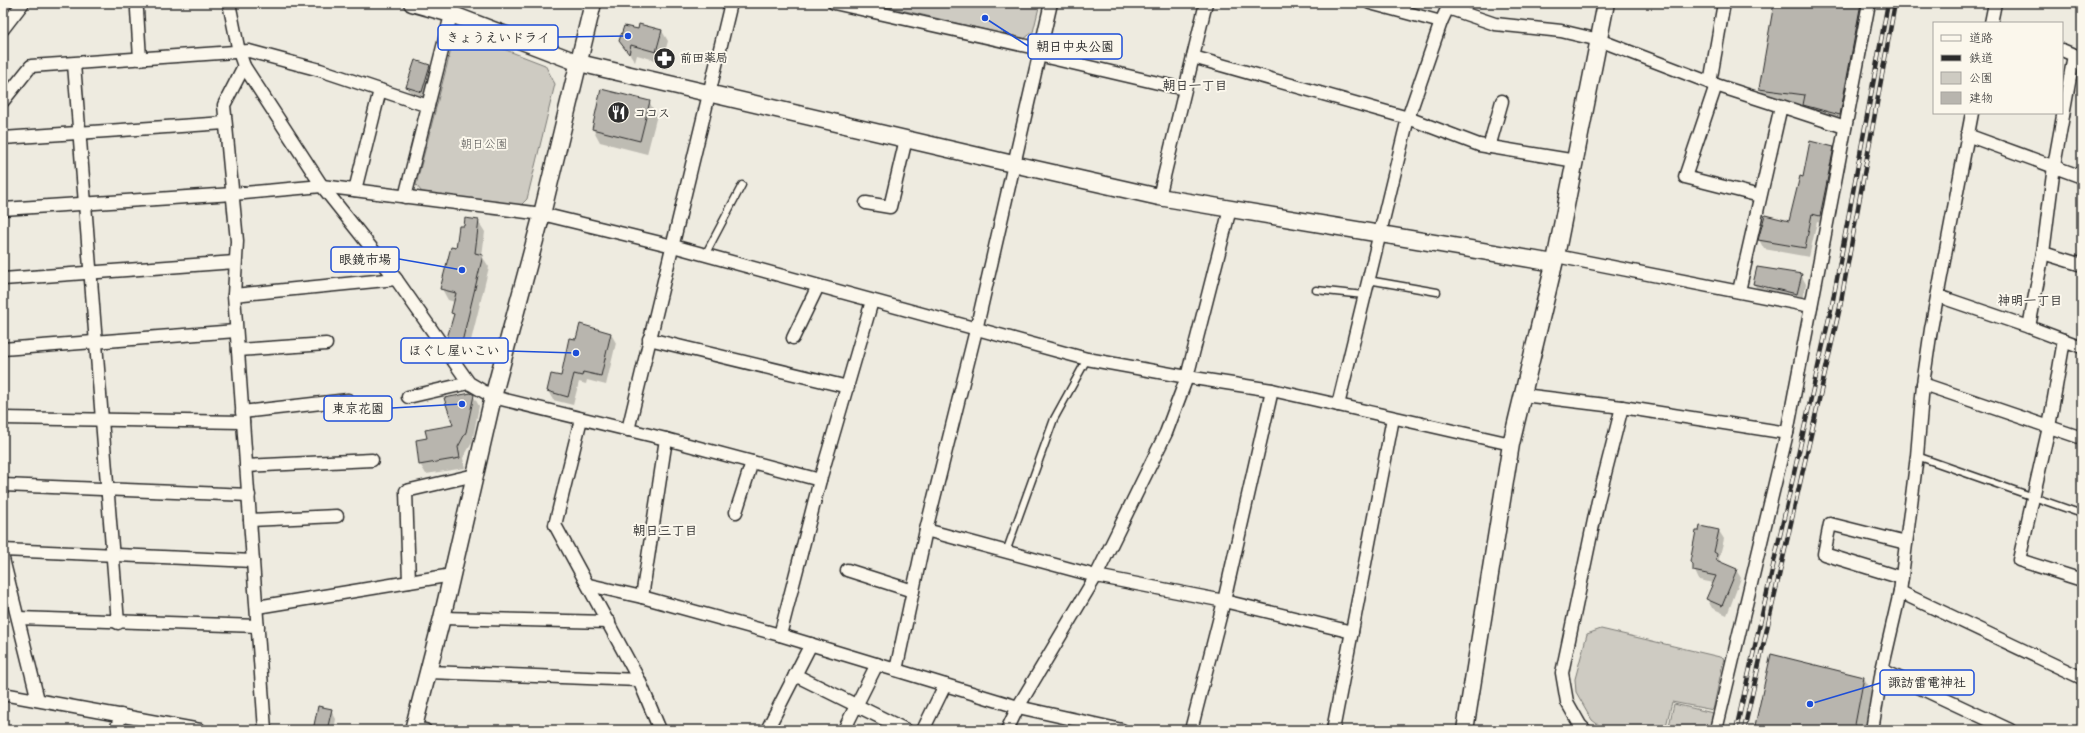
<svg xmlns="http://www.w3.org/2000/svg" width="2085" height="733" font-family="'Shantell Sans','Klee One',sans-serif">
<style>
.green{fill:#cecbc2;stroke:#7c7b76}
.shadow{fill:#0003}
.building{fill:#b8b5ae;stroke:#2b2b2b}
.lines{fill:none;stroke-linecap:round;stroke-linejoin:round}
.service-casing{stroke:#2b2b2b;stroke-width:9}
.minor-casing{stroke:#2b2b2b;stroke-width:15}
.tertiary-casing{stroke:#2b2b2b;stroke-width:19}
.service{stroke:#fbf7ec;stroke-width:6}
.minor{stroke:#fbf7ec;stroke-width:12}
.tertiary{stroke:#fbf7ec;stroke-width:16}
.rail-casing{stroke:#2b2b2b;stroke-width:4.5}
.rail{stroke:#fbf7ec;stroke-width:3;stroke-dasharray:9;stroke-linecap:butt}
.labels{text-anchor:middle;dominant-baseline:central;stroke-width:4;stroke-linejoin:round;paint-order:stroke}
.poi-label{font-size:12px;font-weight:bold;fill:#2b2b2b;stroke:#fbf7ec;text-anchor:start}
.park-label{font-size:12px;fill:#545351;stroke:#fbf7ec}
.neighbourhood-label{font-size:13px;font-weight:bold;fill:#2b2b2b;stroke:#fbf7ec}
.leader{fill:none;stroke:#1d4ed8;stroke-width:1.5}
.callout-dot{fill:#1d4ed8;stroke:#fbf7ec;stroke-width:1.5}
.callout{fill:#fbf7ec;stroke:#1d4ed8;stroke-width:1.5}
.callout-label{font-size:13px;text-anchor:middle;font-weight:bold;fill:#2b2b2b}
</style>
<rect width="100%" height="100%" fill="#eeebe0"/>
<filter id="ink" filterUnits="userSpaceOnUse"><feTurbulence type="fractalNoise" baseFrequency=".025" numOctaves="2"/><feDisplacementMap in="SourceGraphic" scale="8" xChannelSelector="R" yChannelSelector="G"/><feConvolveMatrix kernelMatrix="1 2 1 2 8 2 1 2 1" color-interpolation-filters="sRGB"/></filter>
<g filter="url(#ink)">
<g class="green">
<path d="M 872,3 L 1040,3 L 1033,32 L 1024,39 Z"/>
<path d="M 462,33 L 545,65 L 555,84 L 527,199 L 520,206 L 422,192 L 416,185 L 454,38 Z"/>
<path d="M 1601,629 L 1724,658 L 1713,710 L 1672,702 L 1665,730 L 1605,730 L 1592,720 L 1576,692 L 1575,679 L 1587,634 Z"/>
<path d="M 1674,704 L 1713,713 L 1709,730 L 1668,730 Z"/>
</g>
<g class="shadow">
<path d="M 1775,3 L 1875,3 L 1850,132 L 1770,106 L 1760,89 Z"/>
<path d="M 662,31 L 668,41 L 662,62 L 637,55 L 635,62 L 621,40 Z"/>
<path d="M 430,66 L 435,75 L 427,100 L 412,95 L 407,87 Z"/>
<path d="M 649,102 L 657,115 L 647,154 L 600,142 L 593,129 Z"/>
<path d="M 1833,147 L 1838,156 L 1825,224 L 1817,222 L 1809,257 L 1764,249 L 1759,240 L 1790,222 L 1804,178 Z"/>
<path d="M 478,221 L 485,232 L 482,256 L 489,267 L 468,353 L 454,349 L 448,337 L 454,316 L 452,313 L 455,302 L 448,300 L 442,289 L 464,228 Z"/>
<path d="M 1801,275 L 1806,284 L 1802,303 L 1759,292 L 1754,284 Z"/>
<path d="M 611,334 L 616,343 L 606,385 L 587,380 L 586,384 L 579,382 L 573,405 L 553,400 L 548,391 L 562,377 L 577,341 Z"/>
<path d="M 473,395 L 479,406 L 472,443 L 463,458 L 465,468 L 426,474 L 420,464 L 428,439 L 454,426 Z"/>
<path d="M 1719,531 L 1724,539 L 1719,559 L 1722,564 L 1736,570 L 1741,578 L 1727,615 L 1712,608 L 1707,599 L 1714,583 L 1699,580 L 1691,562 Z"/>
<path d="M 1864,678 L 1874,695 L 1867,730 L 1755,730 Z"/>
<path d="M 331,710 L 336,719 L 334,730 L 314,730 Z"/>
</g>
<g class="building">
<path d="M 1774,3 L 1861,3 L 1840,115 L 1803,105 L 1805,95 L 1759,89 Z"/>
<path d="M 639,24 L 662,30 L 656,52 L 631,45 L 629,54 L 619,41 L 624,26 L 638,29 Z"/>
<path d="M 415,60 L 430,65 L 422,92 L 406,87 Z"/>
<path d="M 601,89 L 650,101 L 640,141 L 592,129 Z"/>
<path d="M 1810,141 L 1834,147 L 1820,216 L 1812,214 L 1805,248 L 1758,240 L 1765,215 L 1789,221 L 1800,176 L 1803,177 Z"/>
<path d="M 465,218 L 479,220 L 475,253 L 483,255 L 462,342 L 447,338 L 454,314 L 451,313 L 456,293 L 440,289 L 451,247 L 456,248 L 459,226 L 464,226 Z"/>
<path d="M 1757,267 L 1802,274 L 1797,294 L 1753,284 Z"/>
<path d="M 580,324 L 611,333 L 601,376 L 583,372 L 582,376 L 574,374 L 568,397 L 547,391 L 551,374 L 561,376 L 569,338 L 576,339 Z"/>
<path d="M 471,393 L 474,395 L 466,432 L 458,447 L 460,458 L 419,465 L 416,440 L 427,438 L 425,430 L 453,425 L 444,398 Z"/>
<path d="M 1700,526 L 1719,530 L 1714,552 L 1717,554 L 1716,560 L 1737,569 L 1722,606 L 1706,599 L 1716,576 L 1693,571 L 1693,564 L 1690,562 L 1696,531 L 1699,531 Z"/>
<path d="M 1771,654 L 1864,677 L 1854,730 L 1754,730 Z"/>
<path d="M 318,706 L 332,709 L 327,730 L 313,730 Z"/>
</g>
<g class="lines">
<defs>
<g id="service">
<path d="M 705,255 L 742,185"/>
<path d="M 1368,280 L 1437,292"/>
<path d="M 1316,290 L 1364,295"/>
<path d="M 1917,456 L 2082,514"/>
<path d="M 1006,552 L 1054,419 L 1087,359"/>
</g>
<g id="minor">
<path d="M 229,3 L 239,52 L 244,66 L 322,186 L 396,279 L 469,383 L 493,397 L 666,439 L 820,480"/>
<path d="M 834,3 L 1040,49"/>
<path d="M 1370,3 L 1441,22"/>
<path d="M 1448,8 L 1495,24 L 1561,31 L 1599,40 L 1716,85 L 1781,106"/>
<path d="M 137,10 L 140,59"/>
<path d="M 1991,23 L 1995,3"/>
<path d="M 3,29 L 23,3"/>
<path d="M 2062,50 L 2081,58"/>
<path d="M 1038,55 L 1184,89"/>
<path d="M 1193,57 L 1408,118 L 1479,145 L 1576,161"/>
<path d="M 74,64 L 118,623"/>
<path d="M 244,66 L 224,105 L 237,241 L 234,295 L 265,730"/>
<path d="M 1710,83 L 1724,3"/>
<path d="M 1716,85 L 1685,177 L 1760,196"/>
<path d="M 3,101 L 31,66 L 249,51 L 320,70 L 428,106"/>
<path d="M 1967,135 L 2082,177"/>
<path d="M 3,138 L 225,123"/>
<path d="M 1489,147 L 1502,101"/>
<path d="M 355,190 L 380,90"/>
<path d="M 405,197 L 454,3"/>
<path d="M 1159,197 L 1206,3"/>
<path d="M 866,203 L 890,207 L 906,139"/>
<path d="M 3,209 L 233,194 L 322,186 L 542,214 L 673,246 L 1087,359 L 1187,377 L 1272,390 L 1511,444"/>
<path d="M 2043,253 L 2082,265"/>
<path d="M 1556,256 L 1811,306"/>
<path d="M 3,279 L 235,262"/>
<path d="M 1739,291 L 1781,106 L 1845,127"/>
<path d="M 234,295 L 396,279"/>
<path d="M 1938,296 L 2029,327 L 2082,347"/>
<path d="M 2029,327 L 2043,253 L 2054,166 L 2074,55"/>
<path d="M 793,338 L 818,286"/>
<path d="M 649,339 L 848,387"/>
<path d="M 2064,340 L 2049,427 L 2019,560 L 2082,580"/>
<path d="M 3,349 L 236,331"/>
<path d="M 238,350 L 326,344"/>
<path d="M 1923,384 L 2082,438"/>
<path d="M 1523,395 L 1622,407 L 1787,433"/>
<path d="M 408,397 L 469,383"/>
<path d="M 1338,405 L 1408,118 L 1441,22 L 1450,3"/>
<path d="M 242,412 L 348,400"/>
<path d="M 3,418 L 243,422"/>
<path d="M 581,419 L 555,525 L 639,680 L 660,730"/>
<path d="M 628,430 L 731,3"/>
<path d="M 246,466 L 372,460"/>
<path d="M 3,485 L 249,495"/>
<path d="M 736,512 L 752,462"/>
<path d="M 250,520 L 337,516"/>
<path d="M 926,530 L 1096,576 L 1224,601 L 1352,632"/>
<path d="M 3,550 L 253,561"/>
<path d="M 3,559 L 38,700"/>
<path d="M 847,570 L 913,591"/>
<path d="M 1902,578 L 1824,554 L 1830,524 L 1906,543"/>
<path d="M 409,582 L 406,491 L 475,475"/>
<path d="M 589,585 L 642,597 L 780,635 L 1018,707 L 1122,730"/>
<path d="M 1900,592 L 2082,678"/>
<path d="M 642,597 L 666,439"/>
<path d="M 257,607 L 452,575"/>
<path d="M 18,618 L 258,626"/>
<path d="M 442,618 L 609,622"/>
<path d="M 780,635 L 820,480 L 872,301"/>
<path d="M 896,670 L 926,530 L 976,330 L 1051,3"/>
<path d="M 1882,670 L 2010,730"/>
<path d="M 428,672 L 639,680"/>
<path d="M 795,675 L 906,730"/>
<path d="M 3,694 L 200,730"/>
<path d="M 413,729 L 425,730"/>
<path d="M 116,730 L 121,715"/>
<path d="M 767,730 L 811,644"/>
<path d="M 844,730 L 877,664"/>
<path d="M 923,730 L 945,685"/>
<path d="M 1007,730 L 1018,707 L 1096,576 L 1166,433 L 1187,377 L 1230,209"/>
<path d="M 1191,730 L 1224,601 L 1272,390"/>
<path d="M 1333,730 L 1393,418"/>
<path d="M 1585,730 L 1580,725 L 1567,702 L 1562,673 L 1598,501 L 1622,407"/>
<path d="M 1716,730 L 1787,433 L 1869,3"/>
<path d="M 1872,730 L 1882,670 L 1900,592 L 1917,456 L 1923,384 L 1931,329 L 1972,113"/>
</g>
<g id="tertiary">
<path d="M 412,3 L 451,14 L 579,63 L 1013,164 L 1159,197 L 1554,263"/>
<path d="M 413,730 L 442,618 L 493,397 L 542,214 L 593,3"/>
<path d="M 1465,730 L 1511,444 L 1556,256 L 1606,3"/>
</g>
</defs>
<use href="#service" class="service-casing"/>
<use href="#minor" class="minor-casing"/>
<use href="#tertiary" class="tertiary-casing"/>
<use href="#service" class="service"/>
<use href="#minor" class="minor"/>
<use href="#tertiary" class="tertiary"/>
<defs>
<g id="rail">
<path d="M 1736,730 L 1832,305 L 1888,3"/>
<path d="M 1744,730 L 1840,307 L 1895,3"/>
</g>
</defs>
<use href="#rail" class="rail-casing"/>
<use href="#rail" class="rail"/>
</g>
</g>
<defs>
<symbol id="pharmacy-disc" viewBox="-11 -11 22 22"><circle r="9.5" fill="#2b2b2b" stroke="#fbf7ec"/><path d="M-2-6h4v4h4v4h-4v4h-4v-4h-4v-4h4Z" fill="#fff"/></symbol>
<symbol id="restaurant-disc" viewBox="-11 -11 22 22"><circle r="9.5" fill="#2b2b2b" stroke="#fbf7ec"/><path d="M-5-6h1v4h1v-4h1v4h1v-4h1v5L-1.5 .5V6h-2V.5L-5-1ZM5-6V6H3V1.5H1.5Q1.5-4 5-6Z" fill="#fff"/></symbol>
</defs>
<g fill-rule="evenodd">
<use href="#pharmacy-disc" x="652" y="46" width="25" height="25"/>
<use href="#restaurant-disc" x="606" y="100" width="25" height="25"/>
</g>
<g class="labels">
<g class="poi-label">
<text x="680" y="58">前田薬局</text>
<text x="634" y="113">ココス</text>
</g>
<g class="park-label">
<text x="484" y="144">朝日公園</text>
</g>
<g class="neighbourhood-label">
<text x="1195" y="85">朝日一丁目</text>
<text x="2030" y="300">神明一丁目</text>
<text x="665" y="530">朝日三丁目</text>
</g>
</g>
<path class="leader" d="M628 36L558 37M985 18L1028 46M462 270L399 259M576 353L508 351M462 404L392 408M1810 704L1880 683"/>
<g class="callout-dot">
<circle cx="628" cy="36" r="4"/>
<circle cx="985" cy="18" r="4"/>
<circle cx="462" cy="270" r="4"/>
<circle cx="576" cy="353" r="4"/>
<circle cx="462" cy="404" r="4"/>
<circle cx="1810" cy="704" r="4"/>
</g>
<g class="callout">
<rect x="438" y="25" width="120" height="25" rx="4"/>
<rect x="1028" y="34" width="94" height="25" rx="4"/>
<rect x="331" y="247" width="68" height="25" rx="4"/>
<rect x="401" y="338" width="107" height="25" rx="4"/>
<rect x="324" y="396" width="68" height="25" rx="4"/>
<rect x="1880" y="670" width="94" height="25" rx="4"/>
</g>
<g class="callout-label">
<text x="498" y="42">きょうえいドライ</text>
<text x="1075" y="51">朝日中央公園</text>
<text x="365" y="264">眼鏡市場</text>
<text x="454" y="355">ほぐし屋いこい</text>
<text x="358" y="413">東京花園</text>
<text x="1927" y="687">諏訪雷電神社</text>
</g>
<rect width="2085" height="733" fill="none" stroke="#fbf7ec" stroke-width="16"/>
<rect x="8" y="8" width="2069" height="717" fill="none" stroke="#2b2b2b" stroke-width="1.5" filter="url(#ink)"/>
<rect x="1933" y="22" width="130" height="92" fill="#fbf7ec" stroke="#a8a59f"/>
<rect x="1941" y="35" width="20" height="6" fill="#fbf7ec" stroke="#a8a59f"/>
<text x="1969" y="42" font-size="12" fill="#2b2b2b">道路</text>
<rect x="1941" y="55" width="20" height="6" fill="#2b2b2b" stroke="#a8a59f"/>
<text x="1969" y="62" font-size="12" fill="#2b2b2b">鉄道</text>
<rect x="1941" y="72" width="20" height="12" fill="#cecbc2" stroke="#a8a59f"/>
<text x="1969" y="82" font-size="12" fill="#2b2b2b">公園</text>
<rect x="1941" y="92" width="20" height="12" fill="#b8b5ae" stroke="#a8a59f"/>
<text x="1969" y="102" font-size="12" fill="#2b2b2b">建物</text>
</svg>
